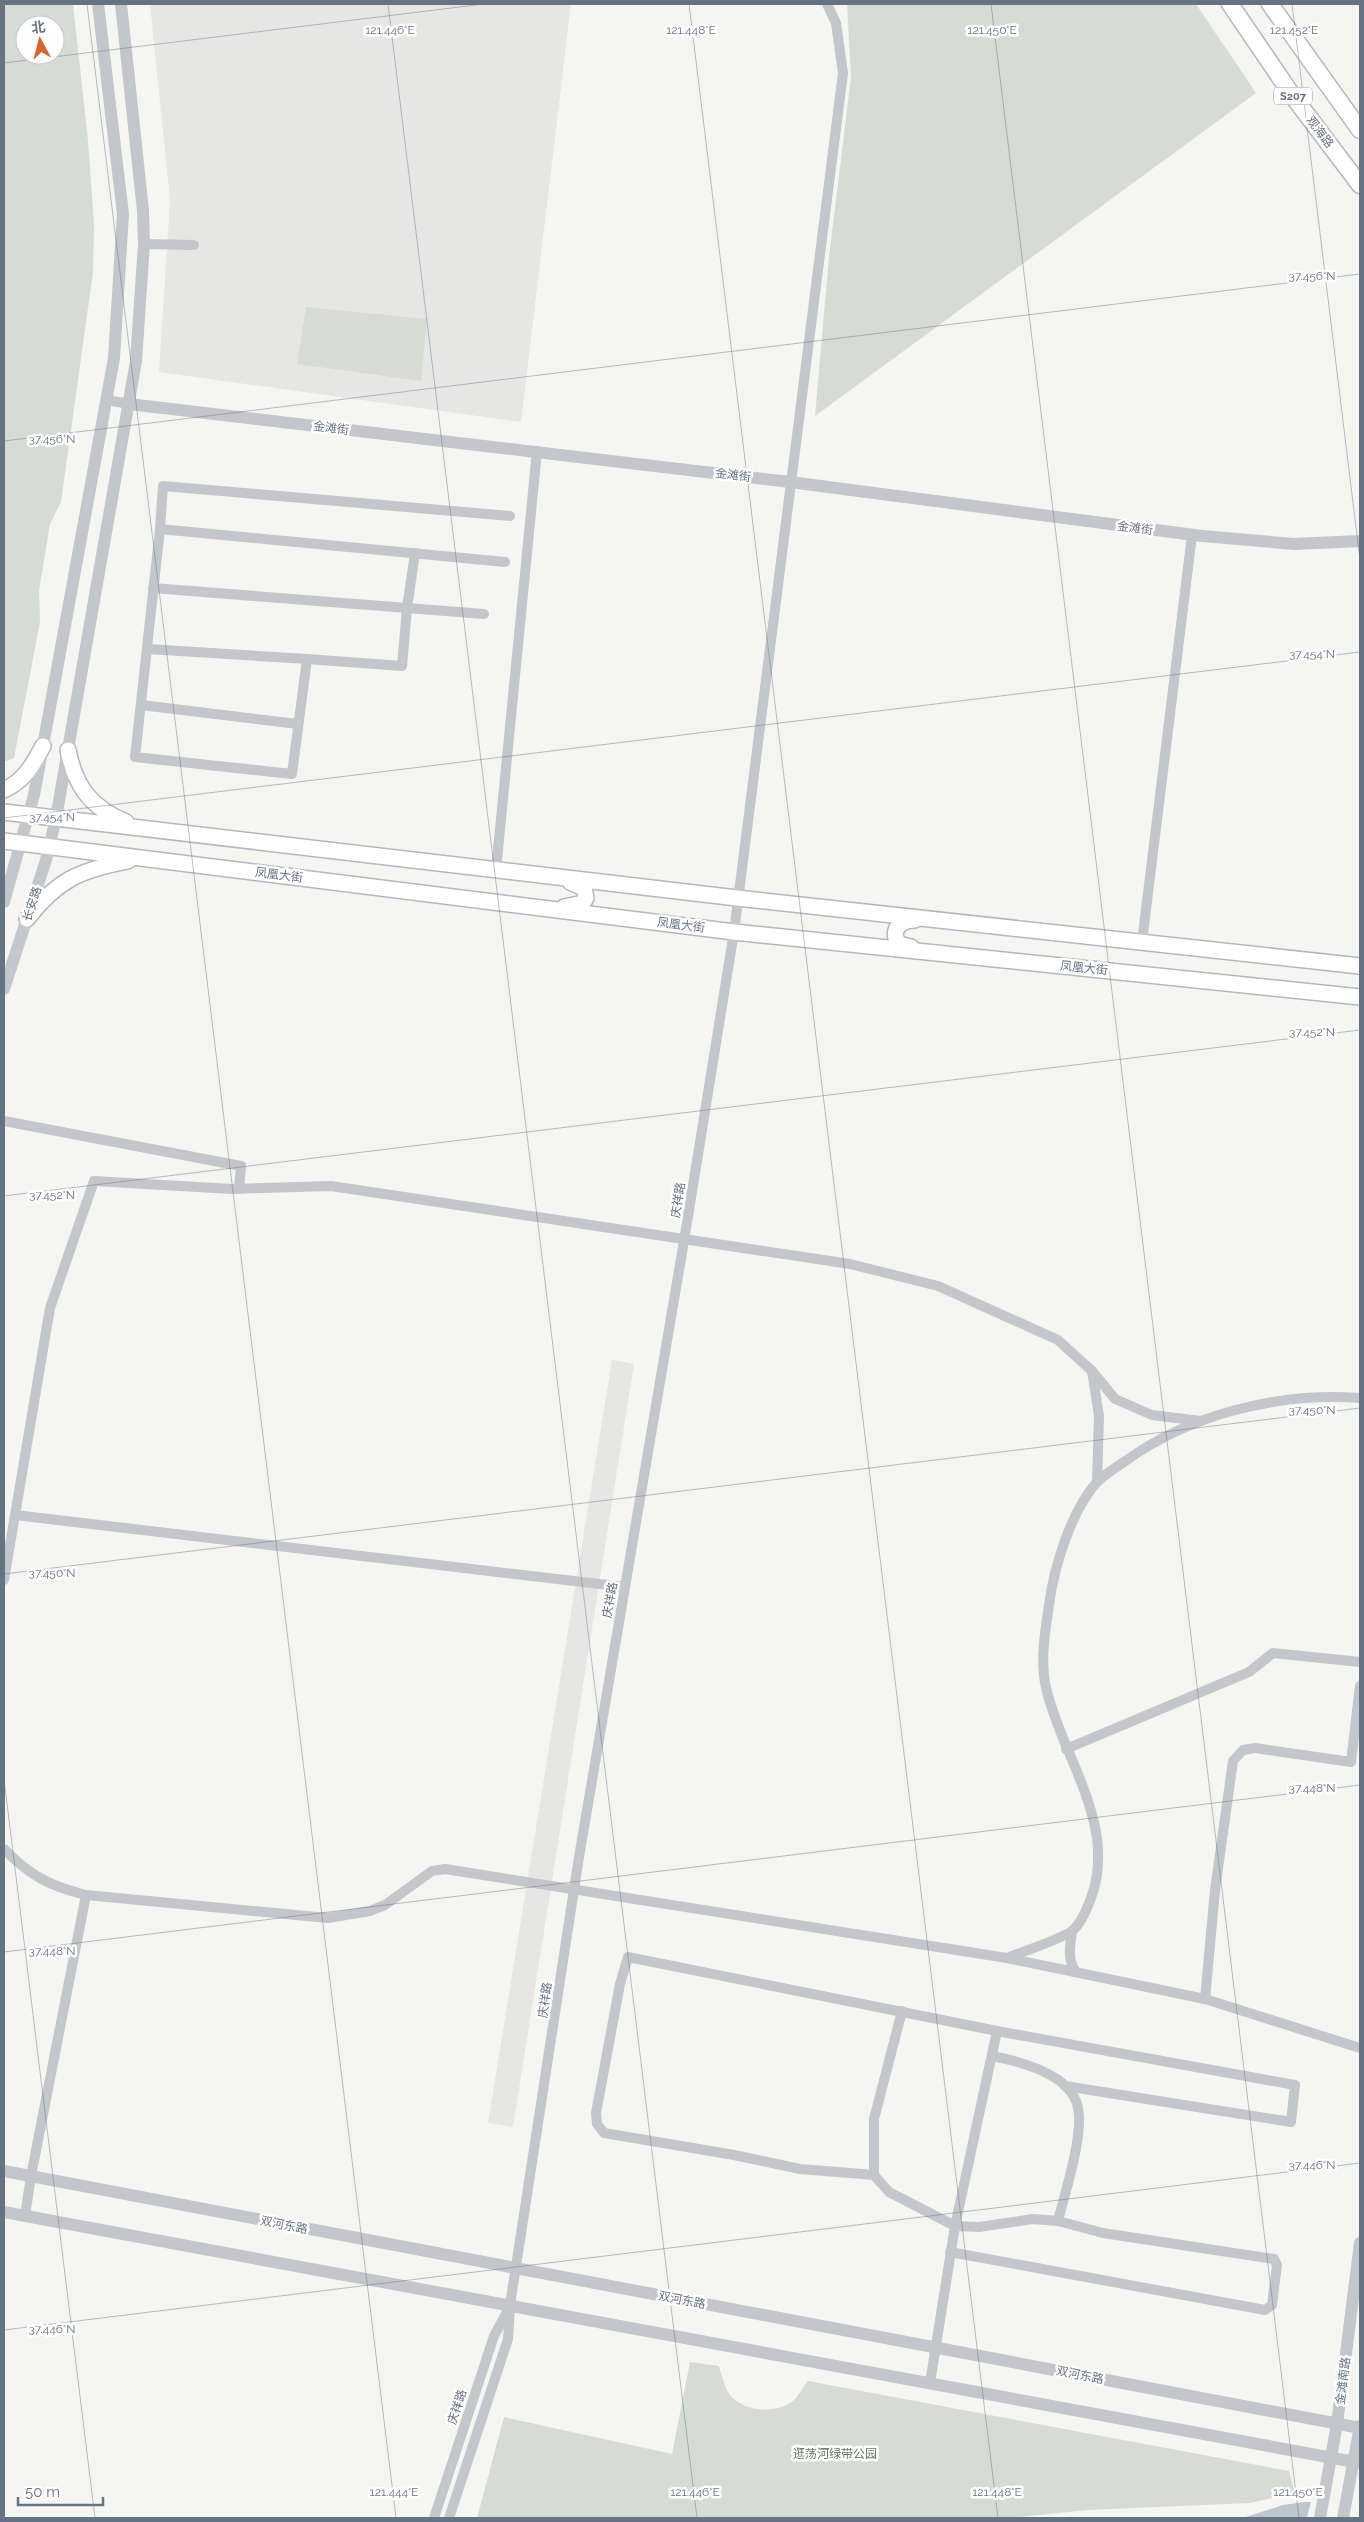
<svg xmlns="http://www.w3.org/2000/svg" width="1364" height="2522" font-family="Raleway,'Noto Sans SC',sans-serif">
<style>
.built{fill:#e6e7e5}
.green{fill:#d6dcd3;fill-rule:evenodd}
.water{fill:#bcc6cc}
.pier{fill:#f5f6f2}
.lines{fill:none;stroke-linecap:round;stroke-linejoin:round}
.secondary-casing{stroke:#b3b8bc;stroke-width:18}
.primary-casing{stroke:#b4b8bc;stroke-width:19}
.minor{stroke:#c3c6ca;stroke-width:10}
.tertiary{stroke:#c3c6ca;stroke-width:12}
.secondary{stroke:#fff;stroke-width:15}
.primary{stroke:#fff;stroke-width:16}
.ticks{fill:none;stroke:#657382;stroke-width:1;stroke-opacity:0.45}
.labels{text-anchor:middle;dominant-baseline:central;stroke-width:5;stroke-linejoin:round;paint-order:stroke}
.shield{fill:#fff;stroke:#939da8;stroke-width:1}
.shield-label{font-size:11px;font-weight:bold;fill:#657382}
.street-label{font-size:12px;fill:#657382;stroke:#fff}
.park-label{font-size:12px;fill:#677a64;stroke:#fff}
.ticks-label{font-size:12px;text-anchor:middle;fill:#657382;stroke:#fff;stroke-width:5;stroke-linejoin:round;paint-order:stroke}
</style>
<rect width="100%" height="100%" fill="#f5f6f2"/>
<g class="built">
<path d="M 150,4 L 571,4 L 521,422 L 159,372 L 170,200 Z"/>
<path d="M 612,1360 L 634,1364 L 513,2127 L 488,2123 Z"/>
</g>
<g class="green">
<path d="M 4,4 L 73,4 L 88,140 L 94,225 L 93,272 L 61,502 L 50,524 L 39,591 L 40,622 L 14,758 L 4,762 ZM 25,25 L 55,25 L 55,55 L 25,55 Z"/>
<path d="M 847,4 L 1196,4 L 1256,93 L 815,416 L 829,257 L 851,77 Z"/>
<path d="M 306,307 L 427,319 L 421,381 L 297,364 Z"/>
<path d="M 690,2362 L 719,2366 C 722,2375 724,2387 730,2395 C 744,2412 777,2415 794,2400 C 799,2395 803,2387 808,2381 L 1289,2471 L 1295,2493 L 1250,2503 L 1088,2510 L 1010,2518 L 477,2518 L 504,2417 L 672,2454 Z"/>
</g>
<path class="water" d="M 1305,2502 L 1349,2502 L 1360,2518 L 1243,2518 L 1283,2505 Z"/>
<path class="pier" d="M 1360,2497 L 1360,2518 L 1307,2518 L 1311,2501 Z"/>
<g class="lines">
<defs>
<g id="secondary">
<path d="M 68,750 C 75,786 91,808 126,822"/>
<path d="M 4,790 C 24,781 33,765 43,746"/>
<path d="M 4,812 L 737,898 L 1360,966"/>
<path d="M 4,841 L 734,932 L 1360,997"/>
<path d="M 564,907 L 583,903 L 586,898 L 584,888 L 570,882"/>
<path d="M 27,919 C 57,880 80,870 128,861"/>
<path d="M 911,947 L 899,944 C 889,930 901,920 915,920"/>
</g>
<g id="primary">
<path d="M 1230,4 L 1292,95 L 1360,185"/>
<path d="M 1270,4 L 1360,130"/>
</g>
</defs>
<use href="#secondary" class="secondary-casing"/>
<use href="#primary" class="primary-casing"/>
<g class="minor">
<path d="M 144,244 L 194,245"/>
<path d="M 107,400 L 129,404"/>
<path d="M 160,529 L 135,757 L 292,774 L 307,659 L 402,666 L 407,608 L 484,614"/>
<path d="M 505,562 L 160,529 L 163,486 L 510,516"/>
<path d="M 153,588 L 407,608 L 415,553"/>
<path d="M 147,649 L 307,659"/>
<path d="M 141,705 L 298,724"/>
<path d="M 496,870 L 537,451"/>
<path d="M 1142,942 L 1192,535"/>
<path d="M 4,1121 L 241,1166 L 239,1189"/>
<path d="M 1092,1371 L 1115,1399 L 1152,1415 L 1201,1421"/>
<path d="M 15,1515 L 625,1587"/>
<path d="M 4,1580 L 50,1308 L 94,1181 L 232,1189 L 331,1186 L 850,1264 L 938,1286 L 1058,1340 L 1092,1371 L 1099,1416 L 1097,1482"/>
<path d="M 1357,1711 L 1360,1686"/>
<path d="M 1066,1749 L 1249,1672 L 1273,1653 L 1360,1662"/>
<path d="M 4,1849 C 30,1876 50,1886 86,1895"/>
<path d="M 1072,1931 C 1070,1945 1067,1960 1076,1972"/>
<path d="M 1007,1958 C 1022,1952 1061,1939 1072,1931 C 1081,1924 1087,1909 1091,1898 C 1118,1825 1062,1757 1046,1688 C 1040,1661 1045,1631 1049,1605 C 1054,1567 1071,1511 1097,1482 C 1104,1475 1115,1468 1124,1462 C 1190,1414 1279,1392 1360,1398"/>
<path d="M 1205,1999 L 1215,1890 L 1233,1761 L 1243,1750 L 1255,1748 L 1351,1762 L 1357,1711 L 1360,1712"/>
<path d="M 992,2056 C 1018,2061 1065,2073 1076,2101 C 1087,2127 1065,2192 1058,2221"/>
<path d="M 874,2175 L 874,2119 L 902,2011"/>
<path d="M 25,2216 L 31,2176 L 86,1895 L 328,1918 L 370,1911 L 385,1905 L 432,1871 L 445,1869 L 1007,1958 L 1205,1999 L 1360,2048"/>
<path d="M 950,2252 L 1265,2310 L 1272,2305 L 1277,2265 L 1274,2259 L 1103,2233 L 1058,2221 L 1033,2219 L 979,2227 L 955,2226 L 889,2192 L 874,2175 L 800,2169 L 734,2155 L 604,2133 L 597,2124 L 596,2113 L 620,1984 L 628,1957 L 997,2031 L 1295,2085 L 1291,2122 L 1065,2086"/>
<path d="M 930,2383 L 955,2226 L 997,2031"/>
<path d="M 434,2518 L 494,2336 L 509,2308"/>
<path d="M 449,2518 L 508,2339 L 510,2305 L 579,1857 L 684,1241 L 734,932 L 843,73 L 836,23 L 827,4"/>
</g>
<g class="tertiary">
<path d="M 129,404 L 790,482 L 1202,536 L 1294,544 L 1360,541"/>
<path d="M 4,902 L 34,795 L 114,358 L 123,214 L 98,4"/>
<path d="M 4,989 L 46,860 L 56,818 L 136,361 L 144,244 L 143,211 L 121,4"/>
<path d="M 4,2171 L 1360,2428"/>
<path d="M 4,2212 L 1360,2463"/>
<path d="M 1320,2518 L 1337,2424 L 1360,2243"/>
<path d="M 1343,2518 L 1360,2426"/>
</g>
<use href="#secondary" class="secondary"/>
<use href="#primary" class="primary"/>
</g>
<path class="ticks" d="M 87,4 L 396,2518M 388,4 L 697,2518M 689,4 L 998,2518M 991,4 L 1299,2518M 1292,4 L 1360,560M 4,63 L 484,4M 4,441 L 1360,274M 4,818 L 1360,652M 4,1196 L 1360,1030M 4,1574 L 1360,1408M 4,1779 L 95,2518M 4,1952 L 1360,1785M 4,2330 L 1360,2163"/>
<g class="labels">
<rect class="shield" x="1274" y="87.5" width="38" height="17" rx="4"/>
<g class="shield-label">
<text x="1293" y="96">S207</text>
</g>
<g class="street-label">
<text transform="translate(1320 132) rotate(53)">观海路</text>
<text transform="translate(331 428) rotate(7)">金滩街</text>
<text transform="translate(733 475) rotate(7)">金滩街</text>
<text transform="translate(1135 528) rotate(7)">金滩街</text>
<text transform="translate(279 875) rotate(7)">凤凰大街</text>
<text transform="translate(32 904) rotate(-72)">长安路</text>
<text transform="translate(681 925) rotate(7)">凤凰大街</text>
<text transform="translate(1084 968) rotate(6)">凤凰大街</text>
<text transform="translate(678 1200) rotate(-81)">庆祥路</text>
<text transform="translate(610 1600) rotate(-80)">庆祥路</text>
<text transform="translate(545 2000) rotate(-82)">庆祥路</text>
<text transform="translate(284 2225) rotate(11)">双河东路</text>
<text transform="translate(682 2300) rotate(11)">双河东路</text>
<text transform="translate(1080 2375) rotate(11)">双河东路</text>
<text transform="translate(1343 2381) rotate(-83)">金滩南路</text>
<text transform="translate(457 2407) rotate(-72)">庆祥路</text>
</g>
<g class="park-label">
<text x="835" y="2454">逛荡河绿带公园</text>
</g>
</g>
<g class="ticks-label">
<text x="390" y="34">121.446°E</text>
<text x="691" y="34">121.448°E</text>
<text x="992" y="34">121.450°E</text>
<text x="1294" y="34">121.452°E</text>
<text x="1312" y="280">37.456°N</text>
<text x="52" y="443">37.456°N</text>
<text x="1312" y="658">37.454°N</text>
<text x="52" y="821">37.454°N</text>
<text x="1312" y="1036">37.452°N</text>
<text x="52" y="1199">37.452°N</text>
<text x="1312" y="1414">37.450°N</text>
<text x="52" y="1577">37.450°N</text>
<text x="1312" y="1792">37.448°N</text>
<text x="52" y="1955">37.448°N</text>
<text x="1312" y="2169">37.446°N</text>
<text x="52" y="2333">37.446°N</text>
<text x="394" y="2496">121.444°E</text>
<text x="695" y="2496">121.446°E</text>
<text x="997" y="2496">121.448°E</text>
<text x="1298" y="2496">121.450°E</text>
</g>
<rect width="1364" height="2522" fill="none" stroke="#657382" stroke-width="10"/>
<g transform="translate(40 40) rotate(353)"><circle r="24" fill="#ffffff" stroke="#c1c7cd"/>
<path d="M0-4L9 19L0 12L-9 19Z" fill="#df6029"/>
<text y="-8" font-size="14" font-weight="bold" text-anchor="middle" fill="#657382">北</text>
</g>
<path d="M18 2497v8h85v-8" fill="none" stroke="#657382" stroke-width="2.5"/>
<text x="25" y="2497" font-size="15" fill="#657382" stroke="#ffffff" stroke-width="4" paint-order="stroke">50 m</text>
</svg>
